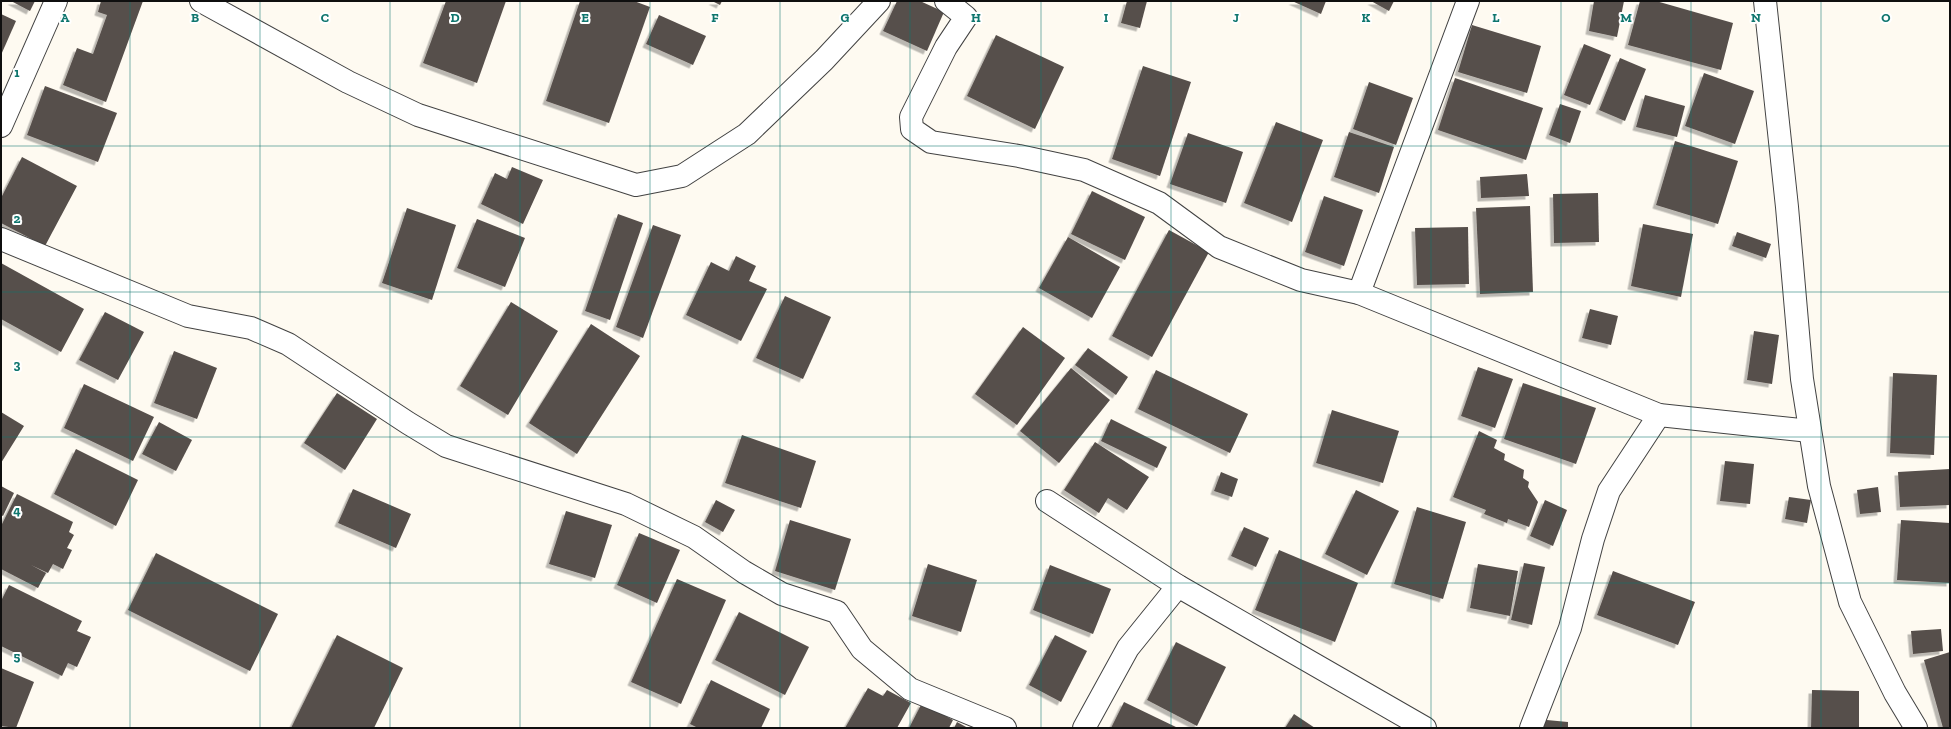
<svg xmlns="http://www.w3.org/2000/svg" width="1951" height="729" font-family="'Zilla Slab',serif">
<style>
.building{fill:#574f4b;filter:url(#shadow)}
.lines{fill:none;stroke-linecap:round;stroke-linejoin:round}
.street-casing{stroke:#424242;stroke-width:24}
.street{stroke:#fff;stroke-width:22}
.grid{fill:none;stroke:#0f766e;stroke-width:1;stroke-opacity:0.55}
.grid-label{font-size:13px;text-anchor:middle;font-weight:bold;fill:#0f766e;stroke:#fff;stroke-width:4;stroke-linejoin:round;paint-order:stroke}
</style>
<defs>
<filter id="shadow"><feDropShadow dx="-3.5" dy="3.5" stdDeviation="0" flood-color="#0004"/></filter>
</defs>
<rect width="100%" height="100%" fill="#fefaf1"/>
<g class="building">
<path d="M 11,1 L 35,1 L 30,11 Z"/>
<path d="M 101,1 L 143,1 L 106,102 L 63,85 L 77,48 L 93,54 L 107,15 L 98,12 Z"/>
<path d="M 446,1 L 506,1 L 477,83 L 423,63 Z"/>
<path d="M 580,1 L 634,1 L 650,7 L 609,123 L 546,101 Z"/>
<path d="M 712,1 L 722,1 L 720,5 Z"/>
<path d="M 897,1 L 920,1 L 944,12 L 927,51 L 883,31 Z"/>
<path d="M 1127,1 L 1147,1 L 1140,28 L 1121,23 Z"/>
<path d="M 1292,1 L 1326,1 L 1321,14 Z"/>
<path d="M 1371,1 L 1394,1 L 1389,11 Z"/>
<path d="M 1594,1 L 1624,1 L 1617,37 L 1589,31 Z"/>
<path d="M 1640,1 L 1656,1 L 1733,23 L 1721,70 L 1628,45 Z"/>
<path d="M 1,14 L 16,21 L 1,55 Z"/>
<path d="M 659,15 L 706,36 L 693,65 L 646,44 Z"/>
<path d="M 1472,25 L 1541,46 L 1527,93 L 1458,72 Z"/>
<path d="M 996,35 L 1064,67 L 1035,129 L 967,96 Z"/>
<path d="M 1584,44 L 1611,55 L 1590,105 L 1564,95 Z"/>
<path d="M 1620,58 L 1646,69 L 1625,121 L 1599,110 Z"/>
<path d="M 1143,66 L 1191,82 L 1160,176 L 1112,159 Z"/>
<path d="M 1704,73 L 1754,91 L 1735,144 L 1685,126 Z"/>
<path d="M 1455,78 L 1543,108 L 1526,160 L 1438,130 Z"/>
<path d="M 1369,82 L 1413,98 L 1396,145 L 1353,129 Z"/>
<path d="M 45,86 L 117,113 L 98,162 L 27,135 Z"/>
<path d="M 1645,95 L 1685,106 L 1677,137 L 1636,127 Z"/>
<path d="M 1560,104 L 1581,111 L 1570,143 L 1549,135 Z"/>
<path d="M 1276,122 L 1323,140 L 1292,222 L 1244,203 Z"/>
<path d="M 1349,132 L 1394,147 L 1379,193 L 1334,177 Z"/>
<path d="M 1188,133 L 1243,152 L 1226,203 L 1170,184 Z"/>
<path d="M 1675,141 L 1738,161 L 1718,224 L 1656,205 Z"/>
<path d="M 22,157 L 77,186 L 45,246 L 1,223 L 1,198 Z"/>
<path d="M 512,167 L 543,180 L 523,224 L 481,204 L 495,173 L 507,179 Z"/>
<path d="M 1527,174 L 1529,196 L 1481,198 L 1480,177 Z"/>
<path d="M 1092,191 L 1145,217 L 1125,260 L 1071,234 Z"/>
<path d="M 1598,193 L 1599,242 L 1554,243 L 1553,194 Z"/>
<path d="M 1324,196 L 1363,210 L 1344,266 L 1305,252 Z"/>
<path d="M 1530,206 L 1533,292 L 1480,294 L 1476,208 Z"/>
<path d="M 407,208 L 456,225 L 432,300 L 382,283 Z"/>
<path d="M 618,214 L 643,223 L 610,320 L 585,311 Z"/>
<path d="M 477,219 L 525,238 L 505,287 L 457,268 Z"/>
<path d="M 1643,224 L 1693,234 L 1681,297 L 1631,286 Z"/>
<path d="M 653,225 L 681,235 L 643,338 L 616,327 Z"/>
<path d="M 1468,227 L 1469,284 L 1417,285 L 1415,228 Z"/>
<path d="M 1169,230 L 1209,252 L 1152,357 L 1112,336 Z"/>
<path d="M 1737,232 L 1771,244 L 1766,258 L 1732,246 Z"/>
<path d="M 1068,237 L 1120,267 L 1092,318 L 1039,288 Z"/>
<path d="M 736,256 L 756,266 L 749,281 L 767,289 L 741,341 L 686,315 L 711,262 L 729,271 Z"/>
<path d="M 1,263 L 84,309 L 61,352 L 1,319 Z"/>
<path d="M 785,296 L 831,317 L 803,379 L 756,358 Z"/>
<path d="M 511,302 L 558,331 L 508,415 L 460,386 Z"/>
<path d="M 1590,309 L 1618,316 L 1611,345 L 1582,338 Z"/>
<path d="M 105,312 L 144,332 L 118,380 L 79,360 Z"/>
<path d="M 591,324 L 640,356 L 577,454 L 529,423 Z"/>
<path d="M 1023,327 L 1065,358 L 1017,425 L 975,394 Z"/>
<path d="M 1754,331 L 1779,335 L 1772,384 L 1747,380 Z"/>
<path d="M 1088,348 L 1128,377 L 1116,395 L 1075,365 Z"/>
<path d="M 174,351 L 217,368 L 197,419 L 154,403 Z"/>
<path d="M 1478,367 L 1513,379 L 1495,428 L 1461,416 Z"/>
<path d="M 1071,368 L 1110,400 L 1059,463 L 1020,431 Z"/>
<path d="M 1156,370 L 1248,414 L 1230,453 L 1138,409 Z"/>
<path d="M 1893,373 L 1937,375 L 1934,455 L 1890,453 Z"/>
<path d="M 1523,383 L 1596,408 L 1576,464 L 1504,439 Z"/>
<path d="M 84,384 L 154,417 L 133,461 L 64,428 Z"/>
<path d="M 337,393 L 377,419 L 345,470 L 304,443 Z"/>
<path d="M 1332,410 L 1399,431 L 1383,483 L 1316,463 Z"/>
<path d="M 1,412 L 24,426 L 1,463 Z"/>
<path d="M 1111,419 L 1167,447 L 1157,468 L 1101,441 Z"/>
<path d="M 159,422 L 192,440 L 176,471 L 142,454 Z"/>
<path d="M 1479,431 L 1497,440 L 1494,448 L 1505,454 L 1504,460 L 1524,470 L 1523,478 L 1529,482 L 1528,487 L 1538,502 L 1529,527 L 1508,519 L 1507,523 L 1484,514 L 1486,510 L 1453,497 Z"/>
<path d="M 742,435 L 816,461 L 801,508 L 725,483 Z"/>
<path d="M 1095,442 L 1149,477 L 1127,510 L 1108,498 L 1099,513 L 1064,490 Z"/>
<path d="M 76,449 L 138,480 L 116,526 L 54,494 Z"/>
<path d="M 1725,461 L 1754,464 L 1750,504 L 1720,501 Z"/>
<path d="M 1950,469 L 1950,505 L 1900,507 L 1898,472 Z"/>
<path d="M 1221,472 L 1238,479 L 1232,497 L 1214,491 Z"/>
<path d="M 1,486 L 14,493 L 3,516 L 1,515 Z"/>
<path d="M 1878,487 L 1881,512 L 1860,514 L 1857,490 Z"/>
<path d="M 353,489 L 411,514 L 396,548 L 338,523 Z"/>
<path d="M 1356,490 L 1399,511 L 1367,575 L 1325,554 Z"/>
<path d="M 17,494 L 73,522 L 69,532 L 74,535 L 67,548 L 72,550 L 63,569 L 53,564 L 48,573 L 31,565 L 46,573 L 38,588 L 1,569 L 1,526 Z"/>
<path d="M 1789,497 L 1811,500 L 1807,523 L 1785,519 Z"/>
<path d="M 716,500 L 735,510 L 723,532 L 705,522 Z"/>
<path d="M 1545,500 L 1567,510 L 1553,546 L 1530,536 Z"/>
<path d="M 1417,507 L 1466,522 L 1443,599 L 1394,584 Z"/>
<path d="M 566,511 L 612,525 L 595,578 L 549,564 Z"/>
<path d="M 790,520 L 851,539 L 835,590 L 775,571 Z"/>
<path d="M 1901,520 L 1950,523 L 1950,583 L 1897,580 Z"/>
<path d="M 1244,527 L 1269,538 L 1256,567 L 1231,556 Z"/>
<path d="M 639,533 L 680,550 L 657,603 L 617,585 Z"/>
<path d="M 1279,550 L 1358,583 L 1335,642 L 1255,610 Z"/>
<path d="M 156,553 L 278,614 L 250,671 L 128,610 Z"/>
<path d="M 1524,563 L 1545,567 L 1532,625 L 1511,620 Z"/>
<path d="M 928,564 L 977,580 L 961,632 L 912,616 Z"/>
<path d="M 1478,564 L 1518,571 L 1510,616 L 1470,608 Z"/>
<path d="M 1050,565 L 1111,589 L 1093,634 L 1033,610 Z"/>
<path d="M 1613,571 L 1695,602 L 1678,645 L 1597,615 Z"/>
<path d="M 677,579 L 726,600 L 681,704 L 631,682 Z"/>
<path d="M 9,585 L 82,621 L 77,631 L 91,637 L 77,667 L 68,663 L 62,676 L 1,646 L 1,601 Z"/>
<path d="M 739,612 L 809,647 L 785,695 L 715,660 Z"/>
<path d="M 1941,629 L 1943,651 L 1913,654 L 1911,631 Z"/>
<path d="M 337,635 L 403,668 L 374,728 L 291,728 Z"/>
<path d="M 1055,635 L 1087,651 L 1061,702 L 1029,685 Z"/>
<path d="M 1176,642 L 1226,667 L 1197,726 L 1147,700 Z"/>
<path d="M 1950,652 L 1950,728 L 1943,728 L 1924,660 Z"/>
<path d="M 1,668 L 34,682 L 16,728 L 1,726 Z"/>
<path d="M 711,680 L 770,709 L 761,728 L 698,728 L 690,724 Z"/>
<path d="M 868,688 L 883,696 L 887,690 L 911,703 L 897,728 L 845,728 Z"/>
<path d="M 1812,690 L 1859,691 L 1859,728 L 1811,728 Z"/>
<path d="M 1124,702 L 1178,728 L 1111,728 Z"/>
<path d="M 922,703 L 953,720 L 949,728 L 909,728 Z"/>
<path d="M 1294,714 L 1315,728 L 1285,728 Z"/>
<path d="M 1536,719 L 1568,722 L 1568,728 L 1536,728 Z"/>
<path d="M 957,722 L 968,728 L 954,728 Z"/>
</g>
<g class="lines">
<defs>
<g id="street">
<path d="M 201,1 L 348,82 L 418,115 L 636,185 L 682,176 L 747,134 L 824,60 L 879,1"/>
<path d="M 946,1 L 966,17 L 946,47 L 911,117 L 912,129 L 931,142 L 1019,156 L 1084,170 L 1159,203 L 1219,247 L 1301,280 L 1359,293 L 1659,415 L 1810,431"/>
<path d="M 1765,1 L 1787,207 L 1802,379 L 1819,486 L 1850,602 L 1895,693 L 1916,728"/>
<path d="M 1,126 L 56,1"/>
<path d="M 1,239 L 188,316 L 251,328 L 288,344 L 408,423 L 446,446 L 626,504 L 694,537 L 744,572 L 782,594 L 837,612 L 862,649 L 910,689 L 1005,728"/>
<path d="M 1359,293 L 1468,1"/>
<path d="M 1047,501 L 1178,586 L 1425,728"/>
<path d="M 1084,728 L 1128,648 L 1178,586"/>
<path d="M 1531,728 L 1570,628 L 1593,539 L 1609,491 L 1659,415"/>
</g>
</defs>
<use href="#street" class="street-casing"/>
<use href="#street" class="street"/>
</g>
<path class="grid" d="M 130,1 L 130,728M 260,1 L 260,728M 390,1 L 390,728M 520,1 L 520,728M 650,1 L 650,728M 780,1 L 780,728M 910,1 L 910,728M 1041,1 L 1041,728M 1171,1 L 1171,728M 1301,1 L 1301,728M 1431,1 L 1431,728M 1561,1 L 1561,728M 1691,1 L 1691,728M 1821,1 L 1821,728M 1,146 L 1950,146M 1,292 L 1950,292M 1,437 L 1950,437M 1,583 L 1950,583"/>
<g class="grid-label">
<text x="65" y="22">A</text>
<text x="195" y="22">B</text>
<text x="325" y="22">C</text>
<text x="455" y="22">D</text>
<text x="585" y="22">E</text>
<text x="715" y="22">F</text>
<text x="845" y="22">G</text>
<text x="976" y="22">H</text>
<text x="1106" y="22">I</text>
<text x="1236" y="22">J</text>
<text x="1366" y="22">K</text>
<text x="1496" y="22">L</text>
<text x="1626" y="22">M</text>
<text x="1756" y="22">N</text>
<text x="1886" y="22">O</text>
<text x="17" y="77">1</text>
<text x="17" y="223">2</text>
<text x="17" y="369">3</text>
<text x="17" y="515">4</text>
<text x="17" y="661">5</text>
</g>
<rect width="1951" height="729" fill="none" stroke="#0f0f0f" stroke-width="4"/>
</svg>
